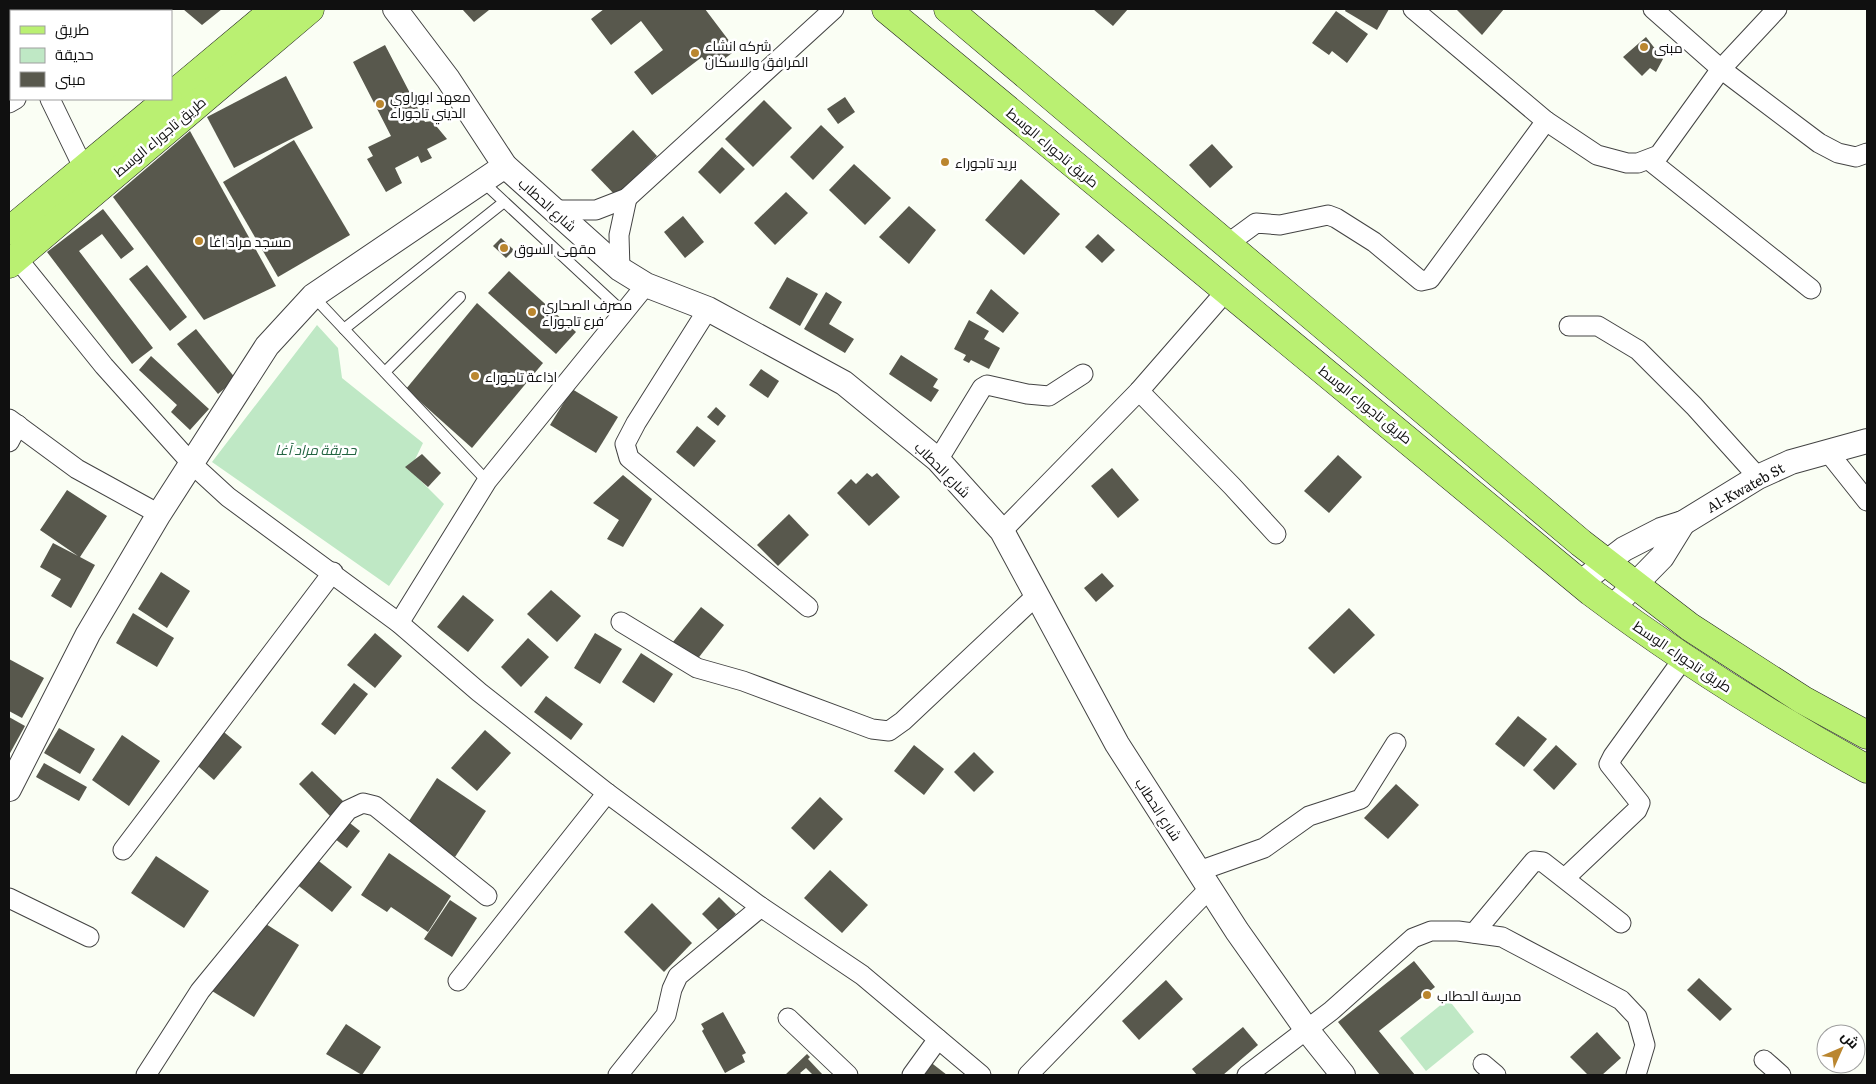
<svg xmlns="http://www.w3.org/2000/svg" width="1876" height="1084" font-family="Literata,Cairo,serif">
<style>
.green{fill:#bfe8c5}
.building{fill:#58584d}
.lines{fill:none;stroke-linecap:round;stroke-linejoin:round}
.service-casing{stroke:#434343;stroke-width:12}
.minor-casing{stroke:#434343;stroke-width:21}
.tertiary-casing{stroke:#434343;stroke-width:26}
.primary-casing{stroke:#212121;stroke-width:29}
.service{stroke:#fff;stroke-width:10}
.minor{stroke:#fff;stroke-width:19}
.tertiary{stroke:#fff;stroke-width:24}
.primary{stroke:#baf072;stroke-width:28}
.poi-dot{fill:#ba862f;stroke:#fff;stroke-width:2}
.labels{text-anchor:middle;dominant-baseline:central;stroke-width:5;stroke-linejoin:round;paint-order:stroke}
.poi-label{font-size:14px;fill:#101010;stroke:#fff;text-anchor:start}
.street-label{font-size:14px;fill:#101010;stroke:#fff}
.park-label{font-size:14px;font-style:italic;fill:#236542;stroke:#fff}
</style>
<rect width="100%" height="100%" fill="#fafef4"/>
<g class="green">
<path d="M 317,325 L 338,348 L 342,378 L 423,443 L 410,470 L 444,504 L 389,586 L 212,462 Z"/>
<path d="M 1448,999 L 1474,1032 L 1426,1071 L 1400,1038 Z"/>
</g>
<g class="building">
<path d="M 183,9 L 222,9 L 202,25 Z"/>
<path d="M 462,9 L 488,9 L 489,10 L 474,22 Z"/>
<path d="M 604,9 L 705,9 L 736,50 L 711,69 L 702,57 L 652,95 L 634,72 L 663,50 L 641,21 L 611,45 L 591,19 Z"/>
<path d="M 1093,9 L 1128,9 L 1113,26 Z"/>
<path d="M 1346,9 L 1389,9 L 1377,30 L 1345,11 Z"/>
<path d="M 1456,9 L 1504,9 L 1482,35 Z"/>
<path d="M 1336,11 L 1368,34 L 1347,63 L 1332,51 L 1329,55 L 1312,43 Z"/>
<path d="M 1646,37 L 1663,59 L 1656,72 L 1650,68 L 1642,76 L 1623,57 Z"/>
<path d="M 385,45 L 425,122 L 432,121 L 447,139 L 427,149 L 432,158 L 421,163 L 418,156 L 395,168 L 402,183 L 386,192 L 367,159 L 373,156 L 368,147 L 391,136 L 353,62 Z"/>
<path d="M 286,76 L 313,128 L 234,168 L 207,117 Z"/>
<path d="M 845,97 L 855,112 L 838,124 L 827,109 Z"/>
<path d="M 764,100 L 792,128 L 753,167 L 725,139 Z"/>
<path d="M 821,125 L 844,147 L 813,180 L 790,157 Z"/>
<path d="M 633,130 L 657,156 L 616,196 L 591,170 Z"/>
<path d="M 190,131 L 276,286 L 204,320 L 113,197 Z"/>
<path d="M 294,140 L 350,235 L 278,277 L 223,182 Z"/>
<path d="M 1212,144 L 1233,167 L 1210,188 L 1189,165 Z"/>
<path d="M 722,147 L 745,169 L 720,194 L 698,172 Z"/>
<path d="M 854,164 L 891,198 L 865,225 L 829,190 Z"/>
<path d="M 1021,179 L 1060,214 L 1024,255 L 985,220 Z"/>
<path d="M 786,192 L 808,213 L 775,245 L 754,223 Z"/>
<path d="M 909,206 L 936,230 L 909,264 L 879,237 Z"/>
<path d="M 103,209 L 134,249 L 121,259 L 102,234 L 79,251 L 153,348 L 132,364 L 47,252 Z"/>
<path d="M 683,216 L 704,242 L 685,258 L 664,232 Z"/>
<path d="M 1098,234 L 1115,250 L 1102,263 L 1085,247 Z"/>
<path d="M 501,238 L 514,250 L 506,258 L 493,246 Z"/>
<path d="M 147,265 L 187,317 L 170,331 L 129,279 Z"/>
<path d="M 509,271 L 576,332 L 556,354 L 488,293 Z"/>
<path d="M 787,277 L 818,294 L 800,326 L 769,308 Z"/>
<path d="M 991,289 L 1019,313 L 1003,333 L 976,313 Z"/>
<path d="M 826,292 L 842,302 L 829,324 L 854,339 L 845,353 L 804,329 Z"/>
<path d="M 477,303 L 543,363 L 472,448 L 406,389 Z"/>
<path d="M 969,320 L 989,331 L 984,339 L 1000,348 L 989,369 L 971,360 L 969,363 L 963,360 L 966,355 L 954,349 Z"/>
<path d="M 196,329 L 236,379 L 218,394 L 177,344 Z"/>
<path d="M 901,355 L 938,379 L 933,387 L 939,390 L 931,402 L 889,374 Z"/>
<path d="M 151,356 L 209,409 L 190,430 L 171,412 L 177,405 L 139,370 Z"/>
<path d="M 761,369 L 779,381 L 768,398 L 749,385 Z"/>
<path d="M 572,389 L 618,417 L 596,453 L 550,425 Z"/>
<path d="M 716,407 L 726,416 L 718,426 L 707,417 Z"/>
<path d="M 697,426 L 716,441 L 694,467 L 676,452 Z"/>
<path d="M 422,454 L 441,473 L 428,487 L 405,467 Z"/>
<path d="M 1338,455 L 1362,477 L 1329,513 L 1304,491 Z"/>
<path d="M 1112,468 L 1139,500 L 1118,518 L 1091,486 Z"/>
<path d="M 867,473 L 872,477 L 877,473 L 900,497 L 869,526 L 837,493 L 851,479 L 856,484 Z"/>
<path d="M 623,475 L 652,499 L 623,547 L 607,539 L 619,520 L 593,503 Z"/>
<path d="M 67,490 L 107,516 L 80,557 L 95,565 L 71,608 L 51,596 L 61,579 L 40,567 L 53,543 L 78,556 L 40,530 Z"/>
<path d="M 789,514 L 809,535 L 778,566 L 757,545 Z"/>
<path d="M 161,572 L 190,591 L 167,628 L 138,609 Z"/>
<path d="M 1102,573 L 1114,586 L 1096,602 L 1084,588 Z"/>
<path d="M 551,590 L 581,616 L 557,642 L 527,614 Z"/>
<path d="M 463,595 L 494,620 L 468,652 L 437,627 Z"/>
<path d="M 701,607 L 724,625 L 696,661 L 672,643 Z"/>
<path d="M 1349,608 L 1375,635 L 1334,674 L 1308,648 Z"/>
<path d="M 133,613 L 174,638 L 157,667 L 116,643 Z"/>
<path d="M 375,633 L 402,656 L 375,688 L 347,665 Z"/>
<path d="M 595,633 L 622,649 L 600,684 L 574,668 Z"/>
<path d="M 528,638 L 549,657 L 521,687 L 501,667 Z"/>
<path d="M 641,653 L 673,674 L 654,703 L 622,682 Z"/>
<path d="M 9,659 L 44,678 L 22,718 L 9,711 Z"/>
<path d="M 354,683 L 368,694 L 335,735 L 321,724 Z"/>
<path d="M 546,696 L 583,724 L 571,740 L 534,712 Z"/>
<path d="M 1518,716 L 1547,739 L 1524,767 L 1495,744 Z"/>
<path d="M 9,717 L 25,726 L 9,755 Z"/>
<path d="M 59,728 L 95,749 L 80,774 L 44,753 Z"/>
<path d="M 219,728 L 242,747 L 214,780 L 192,761 Z"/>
<path d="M 485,730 L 511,753 L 477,791 L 451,768 Z"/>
<path d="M 122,735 L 160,761 L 129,806 L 92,780 Z"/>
<path d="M 914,745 L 944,769 L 924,795 L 894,771 Z"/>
<path d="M 1556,745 L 1577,764 L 1554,790 L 1533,770 Z"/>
<path d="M 974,752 L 994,772 L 974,792 L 954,772 Z"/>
<path d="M 44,763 L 87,787 L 79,801 L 36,777 Z"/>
<path d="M 312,771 L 344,802 L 330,816 L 299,784 Z"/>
<path d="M 437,778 L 486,811 L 455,857 L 407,824 Z"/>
<path d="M 1396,784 L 1419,805 L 1388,839 L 1364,818 Z"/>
<path d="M 820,797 L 843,819 L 814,850 L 791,828 Z"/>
<path d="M 341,816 L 360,831 L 347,848 L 327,833 Z"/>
<path d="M 389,853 L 451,896 L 428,932 L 391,907 L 387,912 L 361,895 Z"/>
<path d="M 311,855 L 352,887 L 332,912 L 291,880 Z"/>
<path d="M 156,856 L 209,891 L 184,928 L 131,893 Z"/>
<path d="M 830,870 L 868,905 L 842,933 L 804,898 Z"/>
<path d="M 719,897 L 736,914 L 719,931 L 702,914 Z"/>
<path d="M 450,900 L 477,918 L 452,957 L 424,939 Z"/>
<path d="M 652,903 L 692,943 L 664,972 L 624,932 Z"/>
<path d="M 258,919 L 299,945 L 254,1017 L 212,991 Z"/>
<path d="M 1414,961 L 1435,987 L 1379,1031 L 1415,1075 L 1380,1075 L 1338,1022 Z"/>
<path d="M 1699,978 L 1732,1009 L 1720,1021 L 1687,990 Z"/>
<path d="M 1166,980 L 1183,999 L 1139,1040 L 1122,1021 Z"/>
<path d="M 723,1012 L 746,1053 L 742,1055 L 745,1062 L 725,1073 L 702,1031 L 704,1029 L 701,1024 Z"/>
<path d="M 346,1024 L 381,1047 L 362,1075 L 326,1054 Z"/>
<path d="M 1243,1027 L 1258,1045 L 1223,1075 L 1197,1075 L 1192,1069 Z"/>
<path d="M 1597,1032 L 1621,1058 L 1602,1075 L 1588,1075 L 1570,1057 Z"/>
<path d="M 807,1054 L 810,1057 L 808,1059 L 823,1075 L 813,1075 L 806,1068 L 800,1073 L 802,1075 L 785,1075 Z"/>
<path d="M 929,1061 L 947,1075 L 921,1075 Z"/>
</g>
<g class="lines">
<defs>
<g id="service">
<path d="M 483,182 L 623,312"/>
<path d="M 313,296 L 487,481"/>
<path d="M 344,329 L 504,202"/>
<path d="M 385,372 L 460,297"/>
</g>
<g id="minor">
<path d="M 1413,9 L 1546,121 L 1597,155 L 1627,163 L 1638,163 L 1659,155 L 1721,69 L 1777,9"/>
<path d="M 1653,9 L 1721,69 L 1819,143 L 1838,153 L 1856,157 L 1867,153"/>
<path d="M 65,11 L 66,9"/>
<path d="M 50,99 L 84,169"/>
<path d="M 9,103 L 16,99"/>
<path d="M 1649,160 L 1811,289"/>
<path d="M 556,210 L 596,210 L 627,198 L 834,9"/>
<path d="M 1226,245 L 1256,223 L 1280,225 L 1328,215 L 1336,218 L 1374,242 L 1421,281 L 1430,279 L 1546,121"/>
<path d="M 16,257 L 104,366 L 192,464 L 228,497 L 399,623 L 479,692 L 607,793 L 761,907 L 862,975 L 981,1075"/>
<path d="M 620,269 L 619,235 L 627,198"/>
<path d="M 708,309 L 636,423 L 625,444 L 629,458 L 808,607"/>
<path d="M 1569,326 L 1598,326 L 1638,350 L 1694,406 L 1758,477"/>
<path d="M 1139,391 L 1232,486 L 1276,534"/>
<path d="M 9,419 L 77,469 L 159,514"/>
<path d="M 9,442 L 18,425"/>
<path d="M 1828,452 L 1867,501"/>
<path d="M 938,460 L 982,388 L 987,385 L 1027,394 L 1049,396 L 1083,374"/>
<path d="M 1002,531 L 1139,391 L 1227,290"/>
<path d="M 621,622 L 697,668 L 743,681 L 872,729 L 889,731 L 903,721 L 1037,595"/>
<path d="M 399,623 L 487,481 L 646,285"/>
<path d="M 123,850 L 333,572"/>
<path d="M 1199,871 L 1264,848 L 1309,816 L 1361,799 L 1396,743"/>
<path d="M 1565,878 L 1637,810 L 1640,803 L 1609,764 L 1613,756 L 1683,659"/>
<path d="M 9,898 L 89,937"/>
<path d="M 1474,933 L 1534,861 L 1543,862 L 1621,923"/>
<path d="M 458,981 L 607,793"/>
<path d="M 788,1018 L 848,1075"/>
<path d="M 1764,1060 L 1781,1075"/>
<path d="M 1483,1064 L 1496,1075"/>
<path d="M 146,1075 L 200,991 L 348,810 L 363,803 L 375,806 L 487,896"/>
<path d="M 618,1075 L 666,1015 L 672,989 L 678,976 L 761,907"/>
<path d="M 912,1075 L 938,1039"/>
<path d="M 1028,1075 L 1210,888"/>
<path d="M 1247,1075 L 1331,1011 L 1413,938 L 1431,931 L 1458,931 L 1502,937 L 1621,1000 L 1637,1017 L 1645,1045 L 1636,1075"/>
</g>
<g id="tertiary">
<path d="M 395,9 L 448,79 L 505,166 L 620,269 L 646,285 L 708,309 L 844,383 L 938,460 L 1002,531 L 1117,744 L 1237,931 L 1307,1030 L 1343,1075"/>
<path d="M 1580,583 L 1624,549 L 1661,530 L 1683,523 L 1758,477 L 1791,462 L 1867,441"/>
<path d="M 1612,608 L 1662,557 L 1683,523"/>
<path d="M 9,789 L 88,634 L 159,514 L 267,346 L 313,296 L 505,166"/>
</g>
<g id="primary">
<path d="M 886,9 L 1591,592 C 1679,658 1771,716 1867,769"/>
<path d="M 948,9 L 1581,543 L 1690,627 L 1803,700 L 1867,735"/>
<path d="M 171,96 L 275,9"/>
<path d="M 9,231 L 168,99"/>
<path d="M 9,264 L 310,9"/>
</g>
</defs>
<use href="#service" class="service-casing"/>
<use href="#minor" class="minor-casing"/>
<use href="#tertiary" class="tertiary-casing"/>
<use href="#primary" class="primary-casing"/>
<use href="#service" class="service"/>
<use href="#minor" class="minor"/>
<use href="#tertiary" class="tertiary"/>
<use href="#primary" class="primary"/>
</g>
<g class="poi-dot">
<circle cx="1644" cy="47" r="5"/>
<circle cx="695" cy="53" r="5"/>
<circle cx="380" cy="104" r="5"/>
<circle cx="945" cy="162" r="5"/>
<circle cx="199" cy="241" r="5"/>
<circle cx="504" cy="248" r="5"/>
<circle cx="532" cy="312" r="5"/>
<circle cx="475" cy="376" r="5"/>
<circle cx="1427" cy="995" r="5"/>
</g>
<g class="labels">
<g class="poi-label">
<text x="705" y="45">شركه انشاء<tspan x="705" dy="16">المرافق والاسكان</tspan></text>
<text x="1654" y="47">مبنى</text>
<text x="390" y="96">معهد ابوراوي<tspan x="390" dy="16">الديني تاجوراء</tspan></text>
<text x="955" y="162">بريد تاجوراء</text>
<text x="209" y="241">مسجد مراد اغا</text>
<text x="514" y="248">مقهى السوق</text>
<text x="542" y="304">مصرف الصحاري<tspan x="542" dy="16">فرع تاجوراء</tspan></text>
<text x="485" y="376">اذاعة تاجوراء</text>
<text x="1437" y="995">مدرسة الحطاب</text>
</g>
<g class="street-label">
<text transform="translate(159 136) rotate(-40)">طريق تاجوراء الوسط</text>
<text transform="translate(1053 147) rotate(40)">طريق تاجوراء الوسط</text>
<text transform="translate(548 204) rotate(42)">شارع الحطاب</text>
<text transform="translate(1366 404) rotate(39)">طريق تاجوراء الوسط</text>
<text transform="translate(943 469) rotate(45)">شارع الحطاب</text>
<text transform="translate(1745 487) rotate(-29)">Al-Kwateb St</text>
<text transform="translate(1683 656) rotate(34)">طريق تاجوراء الوسط</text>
<text transform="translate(1159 809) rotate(57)">شارع الحطاب</text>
</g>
<g class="park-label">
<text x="316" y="449">حديقة مراد آغا</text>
</g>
</g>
<rect width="1876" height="1084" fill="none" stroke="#101010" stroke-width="20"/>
<rect x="10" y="10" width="162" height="90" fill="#ffffff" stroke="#9f9f9f"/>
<rect x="20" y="26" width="25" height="8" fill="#baf072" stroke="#9f9f9f"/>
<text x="55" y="35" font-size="15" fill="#101010">طريق</text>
<rect x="20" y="48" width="25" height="15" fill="#bfe8c5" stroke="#9f9f9f"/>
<text x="55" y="60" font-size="15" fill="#101010">حديقة</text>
<rect x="20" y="72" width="25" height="15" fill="#58584d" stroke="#9f9f9f"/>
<text x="55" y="85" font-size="15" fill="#101010">مبنى</text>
<g transform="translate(1841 1049) rotate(45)"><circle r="24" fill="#ffffff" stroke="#9f9f9f"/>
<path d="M0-4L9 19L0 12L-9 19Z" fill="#ba862f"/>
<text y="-8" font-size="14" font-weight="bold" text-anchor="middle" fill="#101010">ش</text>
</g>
</svg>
